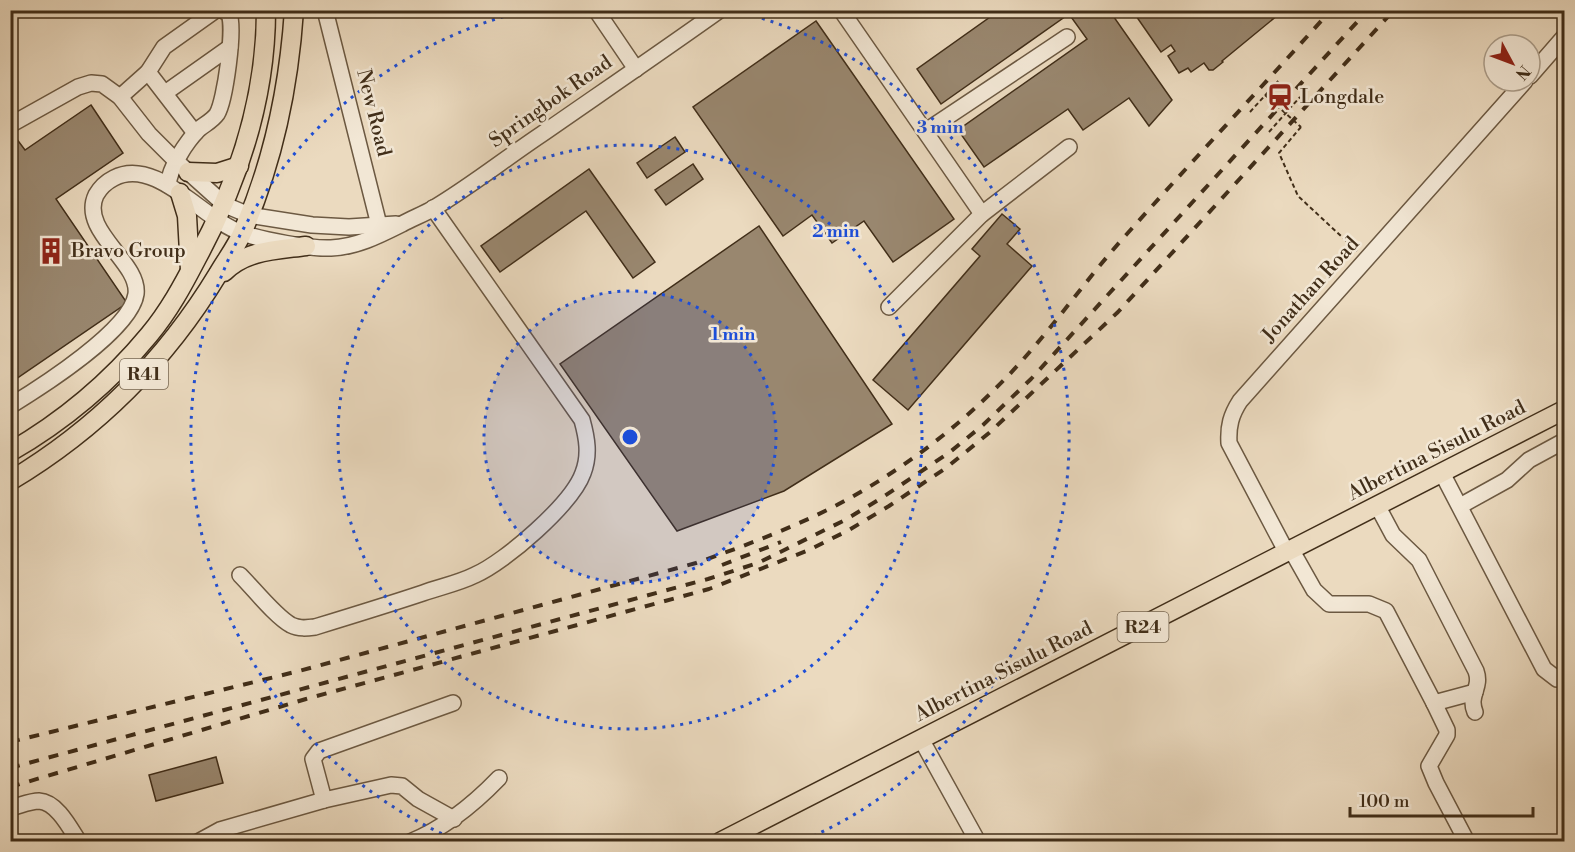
<svg xmlns="http://www.w3.org/2000/svg" width="1575" height="852" font-family="'Libre Bodoni',serif">
<style>
.building{fill:#99876f;stroke:#412e19;stroke-width:1.5}
.lines{fill:none;stroke-linecap:round;stroke-linejoin:round}
.minor-casing{stroke:#6c5942;stroke-width:18}
.major-casing{stroke:#412e19;stroke-width:21}
.path{stroke:#412e19;stroke-width:2;stroke-dasharray:4.5 3;stroke-linecap:butt}
.minor{stroke:#f2e7d5;stroke-width:15}
.major{stroke:#ebdabf;stroke-width:18}
.rail{stroke:#412e19;stroke-width:4;stroke-dasharray:10 10;stroke-linecap:butt}
.path-bridge{stroke:#412e19;stroke-width:2;stroke-dasharray:4.5 3;stroke-linecap:butt}
.ring{fill:none;stroke:#1d4ed8;stroke-width:3;stroke-dasharray:3 6}
.labels{text-anchor:middle;dominant-baseline:central;stroke-width:5;stroke-linejoin:round;paint-order:stroke}
.shield{fill:#f2e7d5;stroke:#766651;stroke-width:1.5}
.shield-label{font-size:18px;font-weight:bold;fill:#412e19}
.poi-label{font-size:20px;fill:#412e19;stroke:#f2e7d5;text-anchor:start}
.street-label{font-size:20px;fill:#412e19;stroke:#f2e7d5}
.centre{fill:#1d4ed8;stroke:#f2e7d5;stroke-width:3}
.ring-label{font-size:18px;text-anchor:middle;font-weight:bold;fill:#1d4ed8;stroke:#f2e7d5;stroke-width:5;stroke-linejoin:round;paint-order:stroke}
</style>
<rect width="100%" height="100%" fill="#ebdabf"/>
<filter id="stains"><feTurbulence type="fractalNoise" baseFrequency=".00333" numOctaves="4"/><feColorMatrix values="0 0 0 0 .2 0 0 0 0 .09 0 0 0 0 .02 0 0 0 .5 -.17"/></filter>
<radialGradient id="worn" r=".72"><stop offset=".6" stop-color="#630" stop-opacity="0"/><stop offset="1" stop-color="#630" stop-opacity=".3"/></radialGradient>
<g class="building">
<path d="M 1000,10 L 1109,10 L 1172,100 L 1149,126 L 1129,98 L 1083,130 L 1068,109 L 984,167 L 958,130 L 1087,39 L 1069,14 L 941,104 L 917,69 Z"/>
<path d="M 1129,10 L 1284,10 L 1222,61 L 1223,62 L 1213,70 L 1209,70 L 1204,63 L 1191,72 L 1188,68 L 1179,73 L 1168,56 L 1175,51 L 1171,45 L 1161,52 L 1134,13 L 1132,15 Z"/>
<path d="M 816,21 L 954,219 L 893,262 L 864,221 L 832,243 L 812,215 L 783,236 L 693,107 Z"/>
<path d="M 91,105 L 123,153 L 56,199 L 127,303 L 10,383 L 10,130 L 25,150 Z"/>
<path d="M 675,137 L 685,152 L 647,178 L 637,163 Z"/>
<path d="M 693,164 L 703,179 L 666,205 L 655,190 Z"/>
<path d="M 589,169 L 655,262 L 633,278 L 586,211 L 500,272 L 481,246 Z"/>
<path d="M 1002,214 L 1020,229 L 1007,244 L 1032,266 L 908,410 L 873,380 L 980,256 L 972,249 Z"/>
<path d="M 759,226 L 892,424 L 784,491 L 677,531 L 560,364 Z"/>
<path d="M 216,757 L 223,783 L 156,801 L 149,775 Z"/>
</g>
<g class="lines">
<defs>
<g id="minor">
<path d="M 325,10 L 379,225"/>
<path d="M 596,10 L 636,69"/>
<path d="M 841,10 L 982,214"/>
<path d="M 148,72 L 195,133"/>
<path d="M 1530,76 L 1564,37"/>
<path d="M 165,93 L 230,47"/>
<path d="M 120,97 L 148,72 L 164,47 L 216,10"/>
<path d="M 10,125 L 78,87 L 91,83 L 102,84 L 120,97 L 149,134 L 176,161 L 225,205 L 249,215 L 312,225 L 349,227 L 396,224"/>
<path d="M 926,131 L 1067,37"/>
<path d="M 168,185 C 170,167 186,142 199,129 C 205,124 212,121 217,114 C 225,101 235,29 229,14 L 222,10"/>
<path d="M 889,307 L 982,214 L 1069,147"/>
<path d="M 10,406 C 41,387 131,330 136,294 C 140,262 79,231 96,195 C 100,188 106,182 114,178 C 156,156 203,220 242,233 C 262,240 310,249 331,248 C 357,247 380,235 402,224 C 413,218 424,214 434,208 C 471,186 506,158 542,134 C 601,93 661,52 720,10"/>
<path d="M 1442,473 L 1544,669 L 1557,679 L 1564,679"/>
<path d="M 1460,506 L 1507,480 L 1529,460 L 1564,441"/>
<path d="M 1378,507 L 1393,535 L 1419,560 L 1476,671 C 1482,688 1468,695 1475,712"/>
<path d="M 1292,551 L 1314,590 L 1329,604 L 1369,604 L 1386,611 L 1434,703 L 1475,692"/>
<path d="M 1287,553 L 1229,443 C 1228,426 1231,415 1240,401 L 1525,81"/>
<path d="M 240,575 C 253,588 276,617 291,625 C 299,629 307,628 315,627 C 351,616 387,605 423,593 C 440,587 459,583 475,575 C 505,562 572,504 583,473 C 590,455 587,438 582,420 L 433,208"/>
<path d="M 1434,703 L 1447,730 L 1447,735 L 1429,766 L 1436,783 L 1467,842"/>
<path d="M 921,739 L 978,842"/>
<path d="M 324,800 L 313,759 L 319,751 L 453,703"/>
<path d="M 10,808 C 19,806 30,801 39,801 C 57,802 70,828 79,842"/>
<path d="M 198,842 L 220,830 L 324,800 L 391,785 L 402,786 L 418,799 L 454,819"/>
<path d="M 410,842 C 445,828 473,805 499,778"/>
</g>
<g id="major">
<path d="M 188,172 L 217,173 L 239,166"/>
<path d="M 180,193 L 187,216 L 190,270"/>
<path d="M 224,272 C 246,250 276,250 306,246"/>
<path d="M 10,452 C 62,422 111,381 149,335 C 169,311 183,285 197,258 C 239,181 266,98 266,10"/>
<path d="M 10,481 C 97,429 166,360 218,274 C 226,260 237,246 243,231 C 273,162 289,86 294,10"/>
<path d="M 720,842 L 1564,410"/>
</g>
</defs>
<use href="#minor" class="minor-casing"/>
<use href="#major" class="major-casing"/>
<g class="path">
<path d="M 1250,112 L 1279,80"/>
<path d="M 1301,127 L 1279,153 L 1298,196 L 1357,251"/>
<path d="M 1269,132 L 1300,97"/>
</g>
<use href="#minor" class="minor"/>
<use href="#major" class="major"/>
<g class="rail">
<path d="M 722,565 L 781,542"/>
<path d="M 10,742 L 299,671 L 696,563 C 744,546 790,529 835,506 C 893,476 950,434 996,388 C 1044,341 1081,285 1126,235 C 1193,160 1263,86 1331,10"/>
<path d="M 10,768 L 708,579 L 758,563 L 845,520 L 880,499 L 950,452 L 983,425 L 1031,379 L 1368,10"/>
<path d="M 10,787 L 306,699 L 709,589 L 809,550 L 849,530 L 889,506 L 946,468 L 989,433 L 1118,312 L 1394,10"/>
</g>
<path class="path-bridge" d="M 1265,95 L 1301,127"/>
</g>
<circle cx="630" cy="437" r="146" fill="#1d4ed8" fill-opacity=".12"/>
<g class="ring">
<circle cx="630" cy="437" r="146"/>
<circle cx="630" cy="437" r="292"/>
<path d="M458 841A439 439 0 0 1 524 11M736 11A439 439 0 0 1 802 841"/>
</g>
<defs>
<symbol id="station-bare" viewBox="-9 -9 18 18"><path d="M-3-6H3Q5-6 5-4V2Q5 4 3 4L4.5 6H3L1.5 4h-3L-3 6H-4.5L-3 4Q-5 4-5 2V-4Q-5-6-3-6ZM-3.5-4v3h7v-3ZM-3.5 1v1.5H-2V1ZM2 1v1.5H3.5V1Z" fill="#8f2418" stroke="#f2e7d5" stroke-width="2.5" paint-order="stroke"/></symbol>
<symbol id="building-bare" viewBox="-9 -9 18 18"><path d="M-4-6H4V6H1V3H-1V6H-4ZM-2.5-4.3h1.7v1.8h-1.7ZM.8-4.3h1.7v1.8H.8ZM-2.5-1h1.7V.8h-1.7ZM.8-1h1.7V.8H.8Z" fill="#8f2418" stroke="#f2e7d5" stroke-width="2.5" paint-order="stroke"/></symbol>
</defs>
<g fill-rule="evenodd">
<use href="#station-bare" x="1261" y="78" width="38" height="38"/>
<use href="#building-bare" x="32" y="232" width="38" height="38"/>
</g>
<g class="labels">
<g class="shield">
<rect x="120" y="359" width="48" height="30" rx="4.5"/>
<rect x="1117.5" y="612" width="51" height="30" rx="4.5"/>
</g>
<g class="shield-label">
<text x="144" y="374">R41</text>
<text x="1143" y="627">R24</text>
</g>
<g class="poi-label">
<text x="1300" y="97">Longdale</text>
<text x="71" y="251">Bravo Group</text>
</g>
<g class="street-label">
<text transform="translate(551 102) rotate(-35)">Springbok Road</text>
<text transform="translate(373 113) rotate(76)">New Road</text>
<text transform="translate(1311 290) rotate(-48)">Jonathan Road</text>
<text transform="translate(1437 451) rotate(-27)">Albertina Sisulu Road</text>
<text transform="translate(1004 672) rotate(-27)">Albertina Sisulu Road</text>
</g>
</g>
<circle cx="630" cy="437" r="9" class="centre"/>
<g class="ring-label">
<text x="940" y="133">3 min</text>
<text x="836" y="237">2 min</text>
<text x="733" y="340">1 min</text>
</g>
<rect width="1575" height="852" fill="none" stroke="#ebdabf" stroke-width="36"/>
<rect x="12" y="12" width="1551" height="828" fill="none" stroke="#412e19" stroke-width="3"/>
<rect x="18" y="18" width="1539" height="816" fill="none" stroke="#412e19" stroke-width="1.5"/>
<g transform="translate(1512 63) rotate(131)"><circle r="28" fill="#f2e7d5" stroke="#ab9d8a" stroke-width="1.5"/>
<path d="M0-4.5L10 22L0 15L-10 22Z" fill="#8f2418"/>
<text y="-9" font-size="16" font-weight="bold" text-anchor="middle" fill="#412e19">N</text>
</g>
<path d="M1350 807v9h183v-9" fill="none" stroke="#412e19" stroke-width="3"/>
<text x="1359" y="807" font-size="18" fill="#412e19" stroke="#f2e7d5" stroke-width="4.5" paint-order="stroke">100 m</text>
<rect width="100%" height="100%" filter="url(#stains)"/>
<rect width="100%" height="100%" fill="url(#worn)"/>
</svg>
